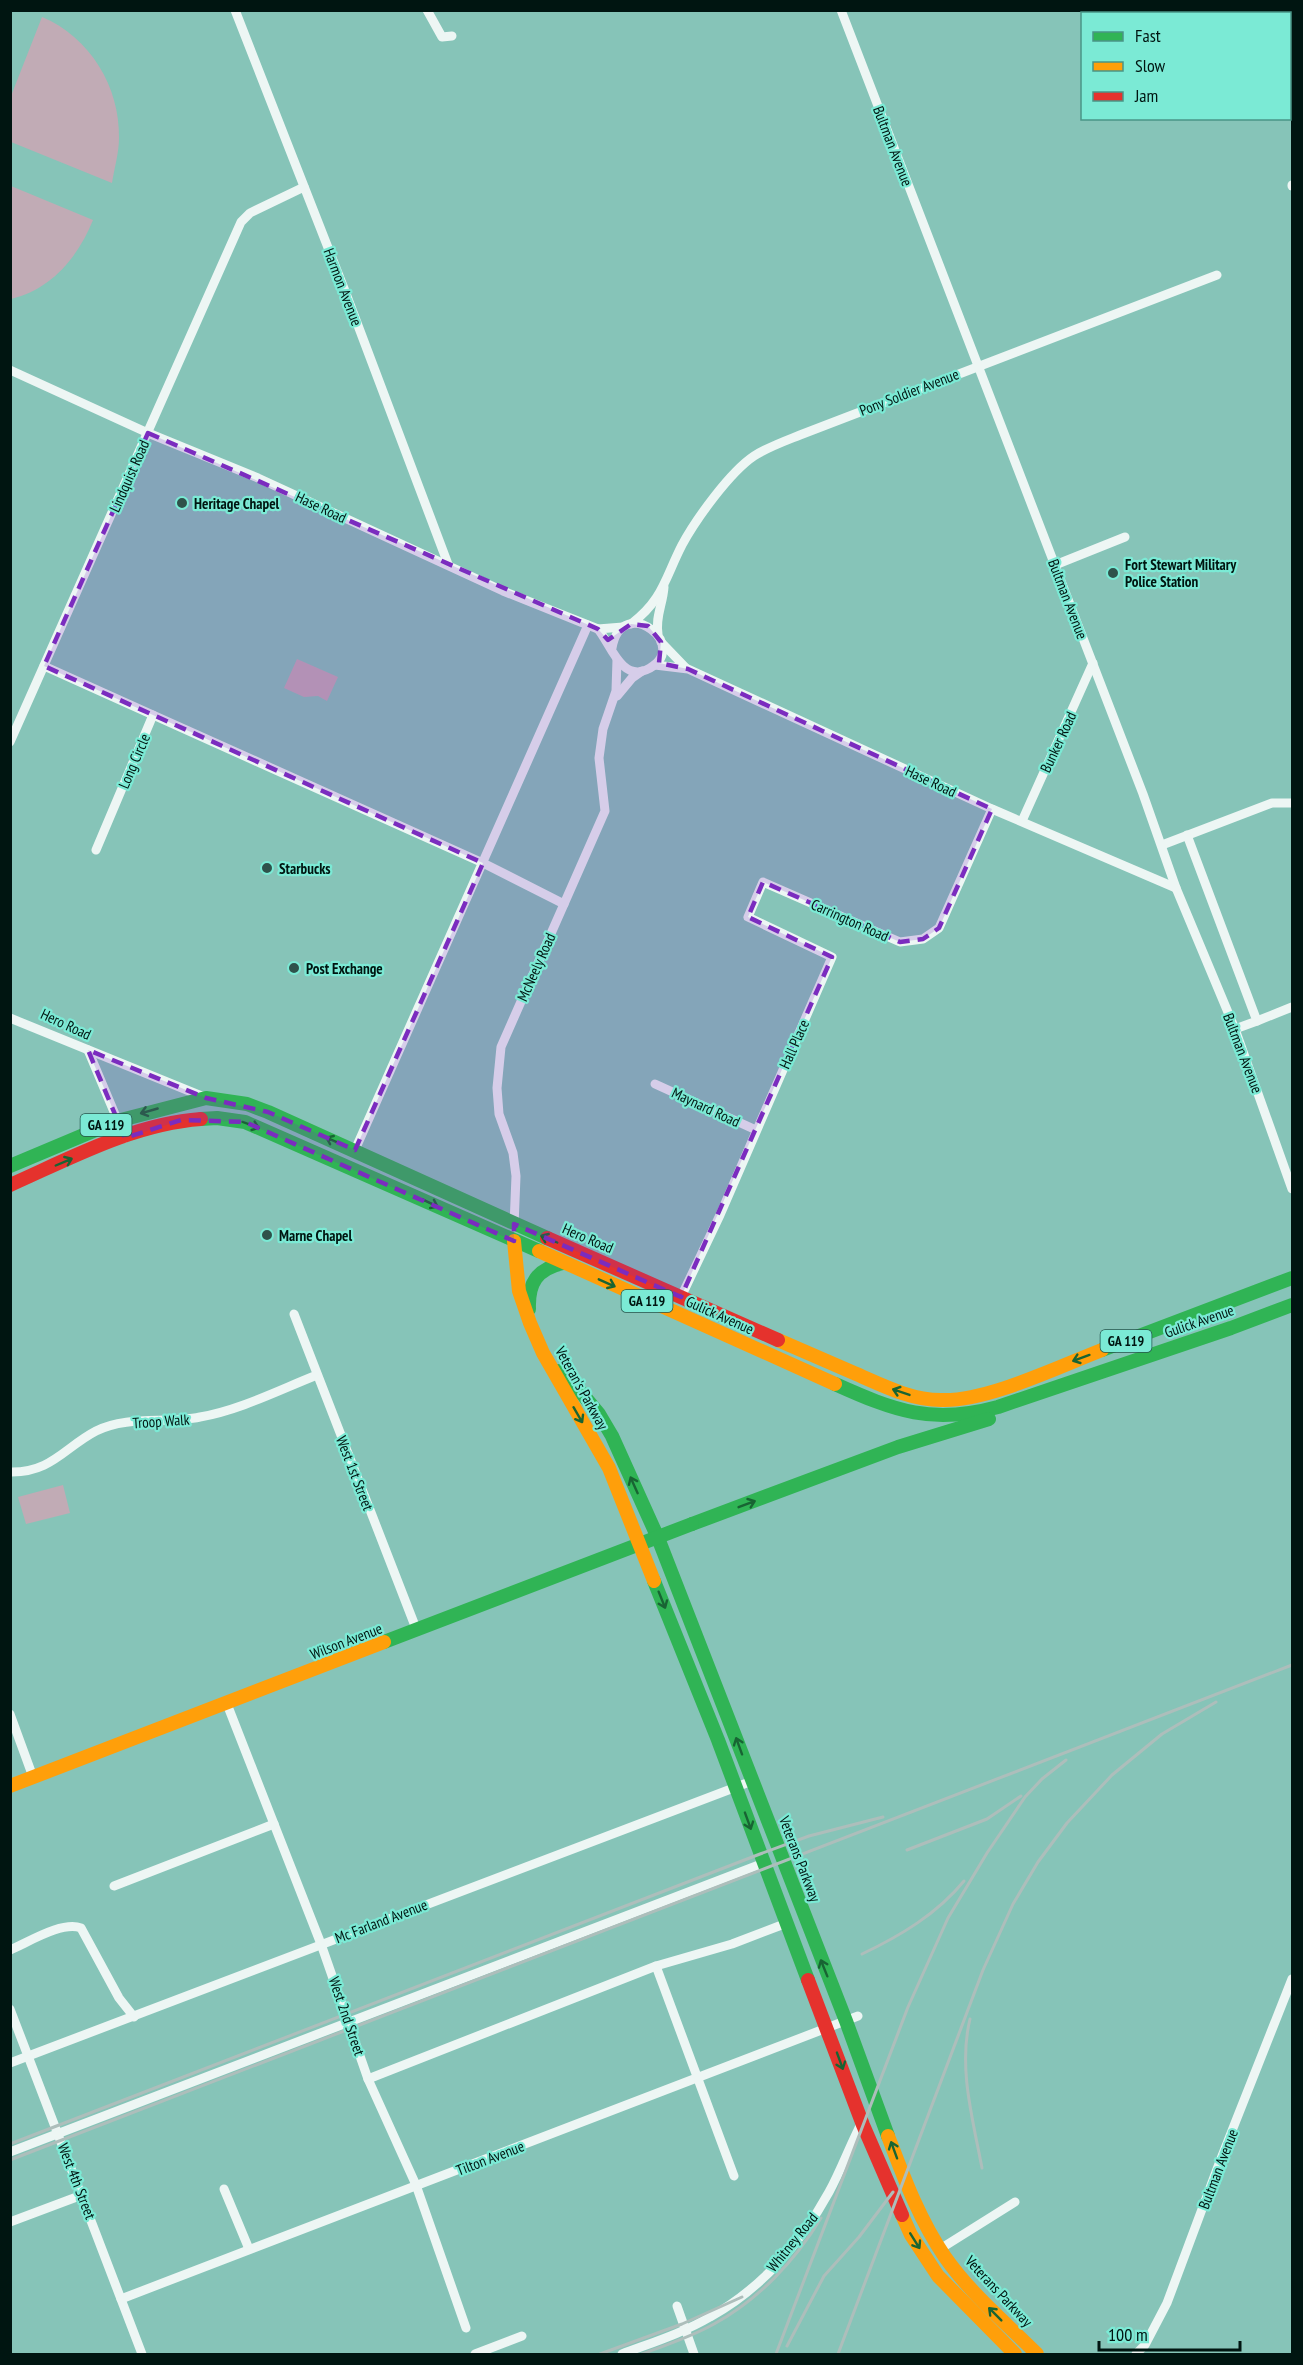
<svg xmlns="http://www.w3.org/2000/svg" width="1303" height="2365" font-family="'PT Sans Narrow',sans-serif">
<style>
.park{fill:#c1abb5}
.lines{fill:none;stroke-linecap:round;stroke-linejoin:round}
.street{stroke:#edf6f4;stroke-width:9}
.fast{stroke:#30b455;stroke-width:14}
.slow{stroke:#ff9f0a;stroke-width:14}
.jam{stroke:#e5322d;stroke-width:14}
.rail{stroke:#adbebb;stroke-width:3}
.oneway{stroke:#186433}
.marked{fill:#7b2cbf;fill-opacity:0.2;stroke:#7b2cbf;stroke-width:4.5;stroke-dasharray:12 8;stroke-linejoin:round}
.poi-dot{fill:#2f524b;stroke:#7bead5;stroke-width:2}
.labels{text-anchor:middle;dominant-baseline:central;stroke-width:4.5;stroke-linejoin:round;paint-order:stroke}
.shield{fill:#7bead5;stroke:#25554c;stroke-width:1.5}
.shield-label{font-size:14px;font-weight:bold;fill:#001511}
.street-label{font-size:15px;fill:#001511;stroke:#7bead5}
.poi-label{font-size:15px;font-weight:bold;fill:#001511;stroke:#7bead5;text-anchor:start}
</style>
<rect width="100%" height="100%" fill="#86c4b8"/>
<g class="park">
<path d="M 42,17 C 90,37 120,87 119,138 C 119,153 114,169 112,183 L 11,142 L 11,96 Z"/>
<path d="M 11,186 L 93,220 C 78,257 52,289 11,299 Z"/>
<path d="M 297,659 L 338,677 L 327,701 L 318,696 L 304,697 L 284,688 Z"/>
<path d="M 63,1485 L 70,1513 L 26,1524 L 18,1497 Z"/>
</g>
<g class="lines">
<g class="street">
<path d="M 235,10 L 345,291 L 448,564"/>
<path d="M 427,10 L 442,37 L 452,36"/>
<path d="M 841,10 L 1143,794 L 1176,888 L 1235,1029 L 1292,1189"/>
<path d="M 1292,185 L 1292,186"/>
<path d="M 10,370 L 148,433 L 258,478 L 503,591 L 598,629 L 623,627"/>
<path d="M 1055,565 L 1125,537"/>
<path d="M 631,624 C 663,600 665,578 682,545 C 696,519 730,472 754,456 C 768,447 785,441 800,435 L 1217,275"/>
<path d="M 598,629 C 610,643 621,681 646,670 C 695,648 622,591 612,648"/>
<path d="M 658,634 C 655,617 663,604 664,587"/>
<path d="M 661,642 L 686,668"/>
<path d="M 655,665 L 688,669 L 992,809 L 1176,888"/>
<path d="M 44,666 L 153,715 L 96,850"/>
<path d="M 617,696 L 632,678 L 642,671"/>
<path d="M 153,715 L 483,863 L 564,904"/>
<path d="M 10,742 L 241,222 L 250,213 L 304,187"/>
<path d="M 1022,821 L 1093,663"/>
<path d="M 1187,835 L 1257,1021 L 1235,1029"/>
<path d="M 1162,845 L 1272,803 L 1292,803"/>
<path d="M 10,1018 L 204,1097"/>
<path d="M 1257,1021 L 1292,1007"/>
<path d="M 88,1050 L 125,1138"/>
<path d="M 655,1084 L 756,1130"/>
<path d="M 355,1150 L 588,625"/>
<path d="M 514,1226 L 516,1176 L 513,1153 L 499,1114 L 497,1088 L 501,1047 L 605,811 L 599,758 L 603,729 L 616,691 L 617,660"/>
<path d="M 681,1297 L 720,1215 L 832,957 L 748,917 L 763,882 L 900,942 L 923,939 L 939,928 L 992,809"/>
<path d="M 294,1314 L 417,1631"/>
<path d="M 10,1472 C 51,1473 65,1447 96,1431 C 127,1415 167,1424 200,1417 C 240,1410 279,1390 317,1375"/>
<path d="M 227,1704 L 321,1944 L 368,2079 L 416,2185 L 466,2328"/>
<path d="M 10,1714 L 33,1777"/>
<path d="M 114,1886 L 274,1824"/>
<path d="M 10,1950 C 29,1942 62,1921 81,1928 L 119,1998 L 134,2017"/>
<path d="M 656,1966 L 734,2176"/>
<path d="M 10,2009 L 142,2354"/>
<path d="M 10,2063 L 752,1781"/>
<path d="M 368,2079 L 656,1966 L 732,1944 L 787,1923"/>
<path d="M 10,2152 L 764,1863"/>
<path d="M 224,2189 L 249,2249"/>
<path d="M 10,2222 L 82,2195"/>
<path d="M 940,2249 L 1015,2202"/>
<path d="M 121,2299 L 858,2016"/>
<path d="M 677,2306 L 694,2354"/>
<path d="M 475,2354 L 522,2336"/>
<path d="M 622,2354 C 651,2343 683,2333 710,2317 C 761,2289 801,2243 829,2192 C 841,2170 850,2145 862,2122"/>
<path d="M 1136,2354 L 1145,2345 L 1167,2303 L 1220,2161 L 1292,1979"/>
</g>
<g class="fast">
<path d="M 201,1119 L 217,1118 L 245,1122 L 539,1251"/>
<path d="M 10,1166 L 117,1121 L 206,1098 L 247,1104 L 268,1112 L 547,1238"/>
<path d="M 529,1309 C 528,1283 537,1269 563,1263"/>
<path d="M 1102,1350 L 1292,1278"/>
<path d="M 558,1371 L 579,1390 L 599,1414 L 612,1436 L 658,1538 L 846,2021 L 888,2136"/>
<path d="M 835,1384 C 895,1411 932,1425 998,1407 L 1231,1328 L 1292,1305"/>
<path d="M 692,1524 L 898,1447 L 989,1419"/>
<path d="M 654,1581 L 718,1740 L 808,1980"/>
<path d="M 384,1642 L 692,1524"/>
</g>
<g class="slow">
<path d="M 514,1241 L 519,1291 L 530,1323 L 543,1353 L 609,1468 L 654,1581"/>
<path d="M 539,1251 L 835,1384"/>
<path d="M 778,1340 C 803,1351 829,1362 854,1373 C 882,1385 910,1400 941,1400 C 986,1402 1058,1367 1102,1350"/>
<path d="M 10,1786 L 384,1642"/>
<path d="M 888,2136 C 904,2178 920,2221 945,2257 C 970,2293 1006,2323 1037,2354"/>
<path d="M 902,2215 L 911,2235 L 938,2276 L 1015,2354"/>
</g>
<g class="jam">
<path d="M 10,1185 C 71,1158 133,1124 201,1119"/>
<path d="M 547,1238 L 778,1340"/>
<path d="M 808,1980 L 863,2125 L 902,2215"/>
</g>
<g class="rail">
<path d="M 907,1850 L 987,1819 L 1021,1796"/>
<path d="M 862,1954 C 900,1936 937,1914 964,1881"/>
<path d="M 970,2019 C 958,2068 973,2120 982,2168"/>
<path d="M 10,2144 L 760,1854 L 809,1836 L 883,1817"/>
<path d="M 10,2160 L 1292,1665"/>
<path d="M 787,2346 L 824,2276 L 859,2237 L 893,2192"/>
<path d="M 600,2354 L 682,2324 L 742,2297"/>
<path d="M 642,2354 C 666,2345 691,2337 714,2324 C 758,2300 795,2261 821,2218"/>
<path d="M 776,2354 L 908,2007 L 948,1918 L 987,1853 L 1025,1797 L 1042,1779 L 1066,1760"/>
<path d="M 838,2354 L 983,1970 L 1013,1904 L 1038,1862 L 1067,1823 L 1112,1775 L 1162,1734 L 1216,1702"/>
</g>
</g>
<defs><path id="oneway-shaft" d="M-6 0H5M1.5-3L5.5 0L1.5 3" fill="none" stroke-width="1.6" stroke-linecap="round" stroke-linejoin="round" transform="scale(1.5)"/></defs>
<g class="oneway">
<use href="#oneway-shaft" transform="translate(149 1111) rotate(164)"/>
<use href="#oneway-shaft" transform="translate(251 1125) rotate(20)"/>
<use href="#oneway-shaft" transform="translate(334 1141) rotate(-156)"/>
<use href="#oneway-shaft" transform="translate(64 1162) rotate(-23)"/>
<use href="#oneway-shaft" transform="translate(430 1203) rotate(25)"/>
<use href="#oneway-shaft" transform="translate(549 1239) rotate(-157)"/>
<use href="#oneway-shaft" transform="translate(607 1283) rotate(24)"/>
<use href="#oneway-shaft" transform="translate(1081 1358) rotate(160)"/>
<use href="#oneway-shaft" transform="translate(901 1392) rotate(-161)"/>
<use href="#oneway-shaft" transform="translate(578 1415) rotate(60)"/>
<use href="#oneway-shaft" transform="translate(634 1485) rotate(-114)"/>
<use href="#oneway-shaft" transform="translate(747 1504) rotate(-21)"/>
<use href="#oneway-shaft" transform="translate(662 1600) rotate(68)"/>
<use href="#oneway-shaft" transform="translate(739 1746) rotate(-110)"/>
<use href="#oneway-shaft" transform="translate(748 1821) rotate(70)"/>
<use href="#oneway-shaft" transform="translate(824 1968) rotate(-112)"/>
<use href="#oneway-shaft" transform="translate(840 2061) rotate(70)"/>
<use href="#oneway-shaft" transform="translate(894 2150) rotate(-110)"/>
<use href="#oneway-shaft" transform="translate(915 2241) rotate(58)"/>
<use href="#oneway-shaft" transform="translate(995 2314) rotate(-135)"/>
</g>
<path class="marked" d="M 148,433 L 598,629 L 608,640 L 631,624 L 648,626 L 661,642 L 659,663 L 688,669 L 992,809 L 939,928 L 923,939 L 900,942 L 763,882 L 748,917 L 832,957 L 681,1297 L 514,1224 L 514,1241 L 245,1122 L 181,1120 L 125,1138 L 88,1050 L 206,1098 L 268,1112 L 355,1150 L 483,863 L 44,666 Z"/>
<g class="poi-dot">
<circle cx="182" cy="503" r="6"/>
<circle cx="1113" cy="573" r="6"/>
<circle cx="267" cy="868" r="6"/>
<circle cx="294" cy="968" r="6"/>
<circle cx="267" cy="1235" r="6"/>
</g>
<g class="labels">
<g class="shield">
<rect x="80.5" y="1114" width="51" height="22" rx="4.5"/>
<rect x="621.5" y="1290" width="51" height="22" rx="4.5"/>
<rect x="1100.5" y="1330" width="51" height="22" rx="4.5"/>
</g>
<g class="shield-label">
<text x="106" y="1125">GA 119</text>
<text x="647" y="1301">GA 119</text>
<text x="1126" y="1341">GA 119</text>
</g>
<g class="street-label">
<text transform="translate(893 146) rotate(69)">Bultman Avenue</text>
<text transform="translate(343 287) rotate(69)">Harmon Avenue</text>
<text transform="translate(909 392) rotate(-21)">Pony Soldier Avenue</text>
<text transform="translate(129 476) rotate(-66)">Lindquist Road</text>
<text transform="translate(321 507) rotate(25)">Hase Road</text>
<text transform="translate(1068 599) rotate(69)">Bultman Avenue</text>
<text transform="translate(1058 742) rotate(-65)">Bunker Road</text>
<text transform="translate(134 761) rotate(-67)">Long Circle</text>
<text transform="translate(931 781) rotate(25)">Hase Road</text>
<text transform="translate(850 920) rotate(24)">Carrington Road</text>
<text transform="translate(536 967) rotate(-66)">McNeely Road</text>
<text transform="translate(66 1024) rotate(25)">Hero Road</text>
<text transform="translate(794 1044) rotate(-66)">Hall Place</text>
<text transform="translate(1243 1053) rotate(69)">Bultman Avenue</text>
<text transform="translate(706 1107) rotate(25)">Maynard Road</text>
<text transform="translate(588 1238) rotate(23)">Hero Road</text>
<text transform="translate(720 1315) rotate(24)">Gulick Avenue</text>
<text transform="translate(1199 1321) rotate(-19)">Gulick Avenue</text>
<text transform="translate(582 1388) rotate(61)">Veteran's Parkway</text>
<text transform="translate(161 1421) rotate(-4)">Troop Walk</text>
<text transform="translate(355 1473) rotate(69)">West 1st Street</text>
<text transform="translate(346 1641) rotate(-21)">Wilson Avenue</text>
<text transform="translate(800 1859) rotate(69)">Veterans Parkway</text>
<text transform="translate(381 1921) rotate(-21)">Mc Farland Avenue</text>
<text transform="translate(347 2016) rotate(71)">West 2nd Street</text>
<text transform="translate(490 2158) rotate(-21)">Tilton Avenue</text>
<text transform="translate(1218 2169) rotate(-69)">Bultman Avenue</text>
<text transform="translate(77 2181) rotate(69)">West 4th Street</text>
<text transform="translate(792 2242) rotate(-51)">Whitney Road</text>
<text transform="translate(999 2291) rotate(47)">Veterans Parkway</text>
</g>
<g class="poi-label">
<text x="194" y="503">Heritage Chapel</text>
<text x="1125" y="564">Fort Stewart Military<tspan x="1125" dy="17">Police Station</tspan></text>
<text x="279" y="868">Starbucks</text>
<text x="306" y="968">Post Exchange</text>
<text x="279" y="1235">Marne Chapel</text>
</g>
</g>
<rect width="1303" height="2365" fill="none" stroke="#001511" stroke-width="24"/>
<rect x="1081" y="12" width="210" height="108" fill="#7bead5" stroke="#4a9587" stroke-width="1.5"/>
<rect x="1093" y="32" width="30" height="9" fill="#30b455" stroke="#4a9587" stroke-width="1.5"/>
<text x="1135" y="42" font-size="18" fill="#001511">Fast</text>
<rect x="1093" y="62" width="30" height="9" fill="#ff9f0a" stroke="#4a9587" stroke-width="1.5"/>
<text x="1135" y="72" font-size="18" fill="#001511">Slow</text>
<rect x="1093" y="92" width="30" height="9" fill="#e5322d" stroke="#4a9587" stroke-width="1.5"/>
<text x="1135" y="102" font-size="18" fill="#001511">Jam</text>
<path d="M1099 2341v9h141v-9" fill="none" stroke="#001511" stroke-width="3"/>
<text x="1108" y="2341" font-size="18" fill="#001511" stroke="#7bead5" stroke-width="4.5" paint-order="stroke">100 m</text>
</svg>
